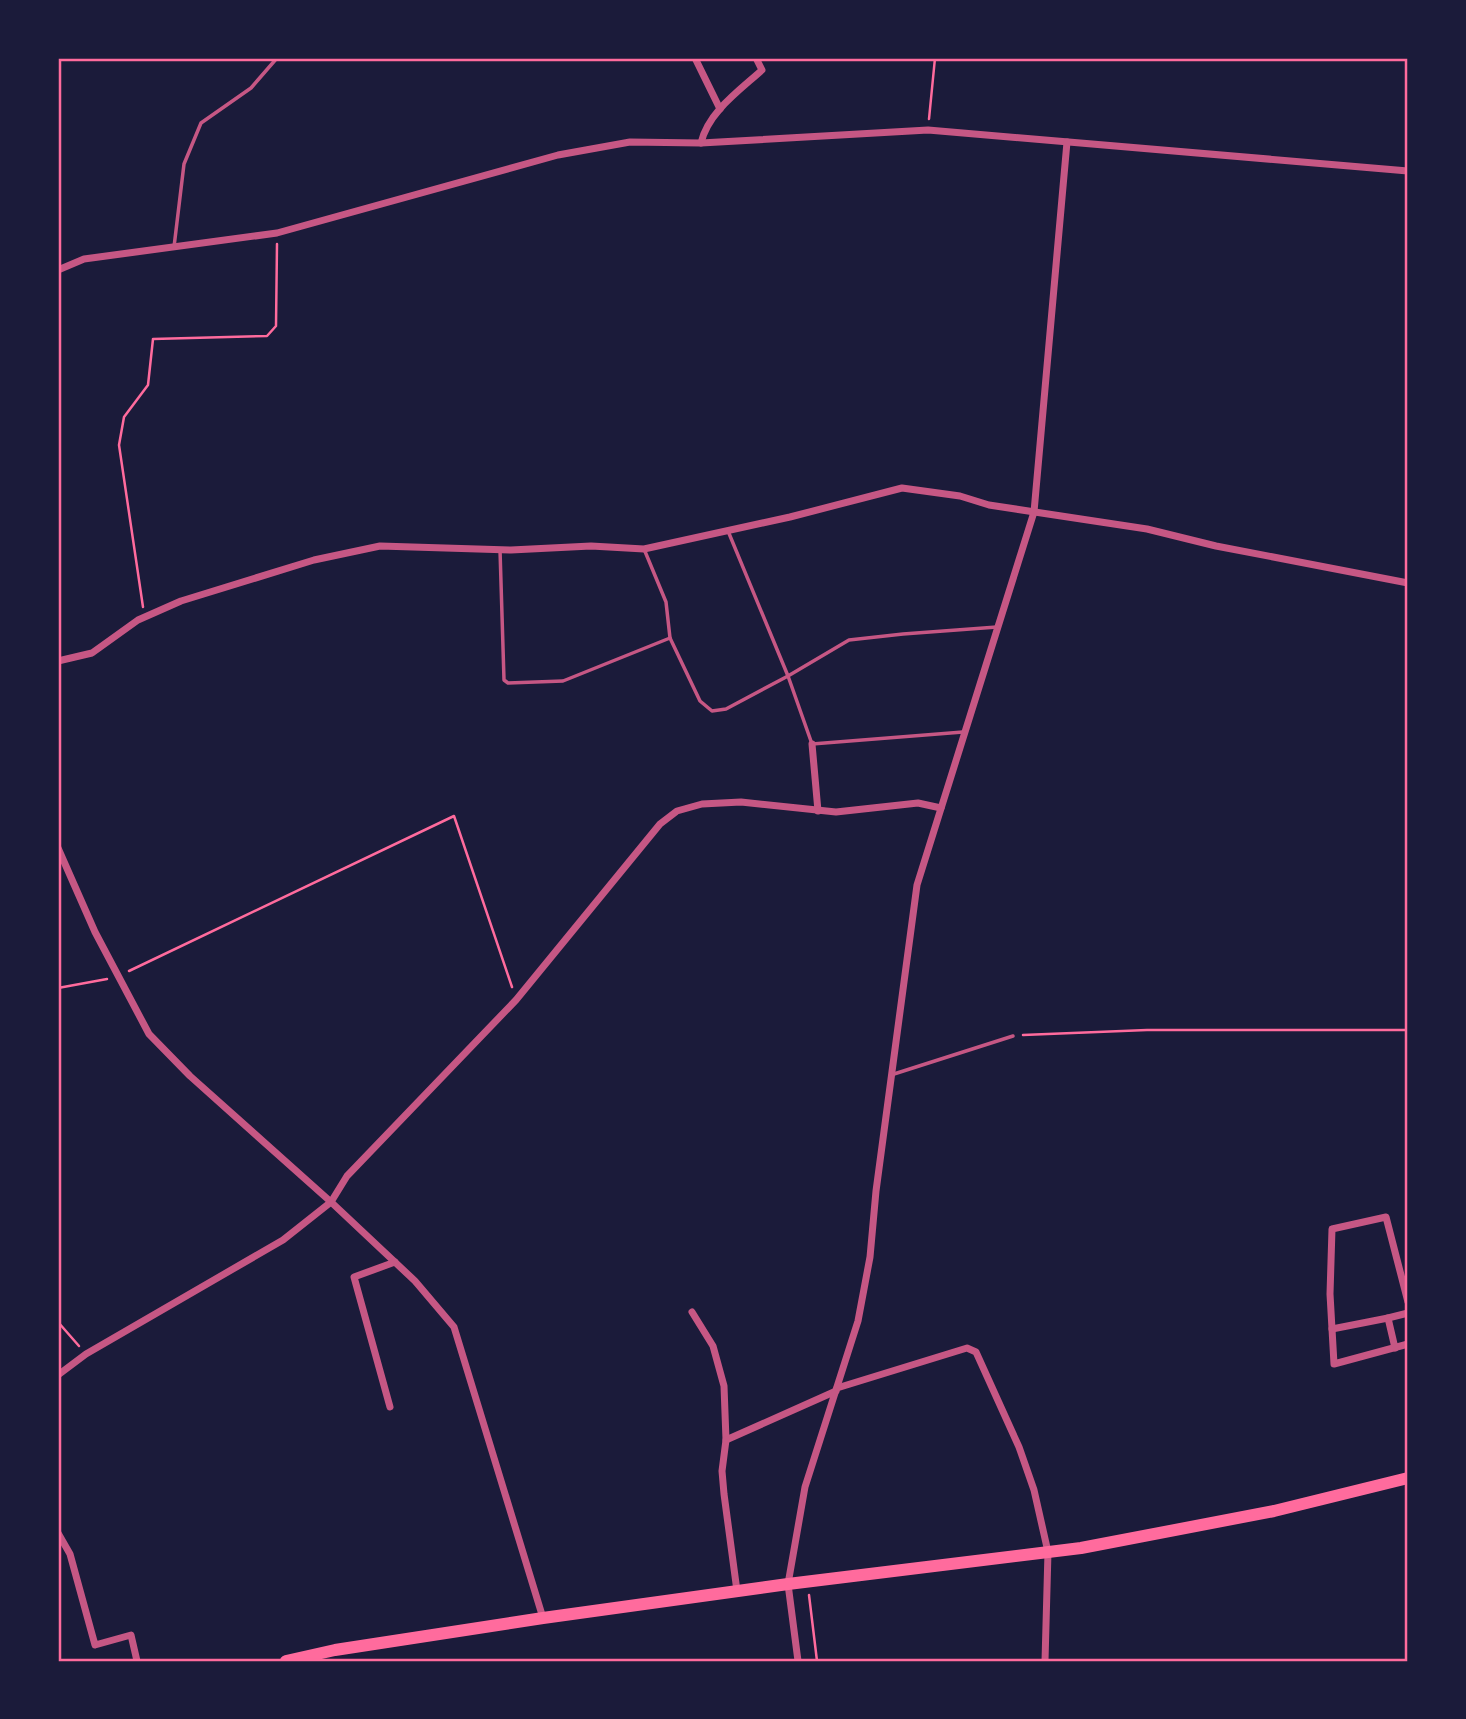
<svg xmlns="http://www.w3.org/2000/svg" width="1466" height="1719" font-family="'Varela Round',sans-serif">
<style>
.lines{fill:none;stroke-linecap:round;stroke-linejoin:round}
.path{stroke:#ff6b9d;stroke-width:2.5}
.service{stroke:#c65784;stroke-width:3.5}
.minor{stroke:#c65784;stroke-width:7}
.trunk{stroke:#ff6b9d;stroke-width:12}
.neatline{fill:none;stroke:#ff6b9d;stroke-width:2.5}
</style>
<rect width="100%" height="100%" fill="#1b1b3a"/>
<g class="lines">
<g class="path">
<path d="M 929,119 L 935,58"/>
<path d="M 143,607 L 119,445 L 124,417 L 148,385 L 153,339 L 267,336 L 276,326 L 277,244"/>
<path d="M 129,971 L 454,816 L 512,987"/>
<path d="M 58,988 L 107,979"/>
<path d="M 1023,1035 L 1147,1030 L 1408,1030"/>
<path d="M 58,1322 L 79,1346"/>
<path d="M 809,1595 L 817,1661"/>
</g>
<g class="service">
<path d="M 174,247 L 184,164 L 201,123 L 251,88 L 277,58"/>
<path d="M 728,531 L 788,676 L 812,744 L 963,732"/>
<path d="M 644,549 L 666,602 L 670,638 L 700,701 L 712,711 L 726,709 L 788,676 L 849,640 L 903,634 L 997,627"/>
<path d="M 500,550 L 504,680 L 508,683 L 563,681 L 670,638"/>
<path d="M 894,1074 L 1013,1036"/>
</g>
<g class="minor">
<path d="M 695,58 L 720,109"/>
<path d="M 701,143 C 708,112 740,90 762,70 L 756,58"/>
<path d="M 58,270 L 84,259 L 277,233 L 558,155 L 630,142 L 701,143 L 928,130 L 1408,171"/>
<path d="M 58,661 L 92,653 L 138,620 L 181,601 L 314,560 L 380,546 L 511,550 L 591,546 L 644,549 L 790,517 L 902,488 L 960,496 L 989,505 L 1147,529 L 1216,546 L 1408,583"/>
<path d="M 812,744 L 818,811"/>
<path d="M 58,848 L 95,932 L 149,1034 L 190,1076 L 331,1202 L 415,1281 L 454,1327 L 543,1618"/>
<path d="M 1408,1302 L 1386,1217 L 1332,1229 L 1330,1294 L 1334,1364 L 1408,1344"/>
<path d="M 692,1312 L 713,1346 L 724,1386 L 726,1440 L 836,1391"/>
<path d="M 1332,1329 L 1388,1318"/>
<path d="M 1395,1348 L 1388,1318 L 1408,1313"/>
<path d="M 58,1375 L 86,1354 L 283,1240 L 331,1202 L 347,1176 L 516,1000 L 660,824 L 677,811 L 702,804 L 741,802 L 836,812 L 918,803 L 941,808"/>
<path d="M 837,1388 L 967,1348 L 976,1352 L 1019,1447 L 1034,1490 L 1048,1552 L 1045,1661"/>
<path d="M 390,1407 L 354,1277 L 395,1262"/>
<path d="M 726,1440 L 722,1471 L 724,1494 L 737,1591"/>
<path d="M 58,1533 L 70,1554 L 95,1645 L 131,1635 L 137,1661"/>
<path d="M 798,1661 L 788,1584 L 805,1487 L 858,1321 L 870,1257 L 876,1191 L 917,885 L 1034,512 L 1067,142"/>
</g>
<path class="trunk" d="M 286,1661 L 335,1650 L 543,1618 L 788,1584 L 1081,1548 L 1274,1511 L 1408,1478"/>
</g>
<rect width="1466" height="1719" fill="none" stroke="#1b1b3a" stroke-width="119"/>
<rect x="60" y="60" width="1346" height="1600" class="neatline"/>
</svg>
